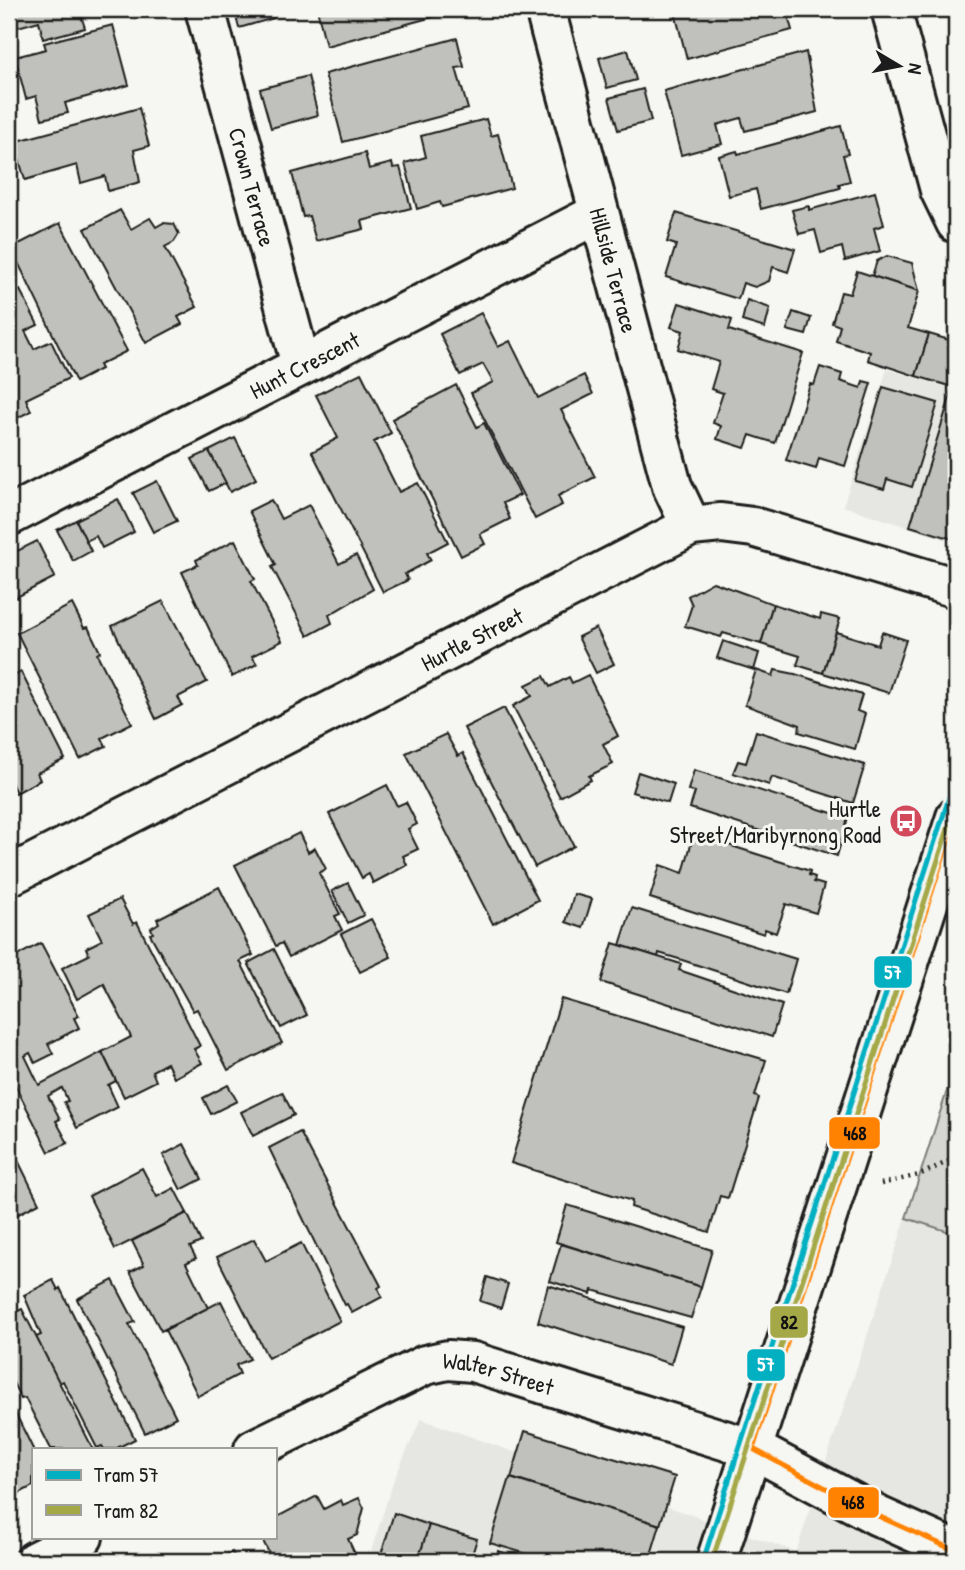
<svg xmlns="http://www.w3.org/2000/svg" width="965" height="1570" font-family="'Patrick Hand',sans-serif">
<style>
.built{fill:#e6e6e2}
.green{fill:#d6d6d2;stroke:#797977;stroke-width:2}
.building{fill:#c0c0bd;stroke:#1c1c1c;stroke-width:2}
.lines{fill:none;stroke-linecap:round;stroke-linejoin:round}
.minor-casing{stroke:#1c1c1c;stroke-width:44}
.major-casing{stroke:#1c1c1c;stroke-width:44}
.path{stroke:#1c1c1c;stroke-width:4.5;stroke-dasharray:2 5;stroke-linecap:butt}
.minor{stroke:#f6f6f2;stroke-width:38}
.major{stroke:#f6f6f2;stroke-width:38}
.bus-1-casing{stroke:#f6f6f2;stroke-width:10}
.bus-1{stroke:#ff8200;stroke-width:5}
.tram-1-casing{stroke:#f6f6f2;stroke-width:10}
.tram-2-casing{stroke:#f6f6f2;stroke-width:10}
.tram-1{stroke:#03b0c2;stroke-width:5}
.tram-2{stroke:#a4a847;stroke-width:5}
.labels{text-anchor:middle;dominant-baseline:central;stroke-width:6;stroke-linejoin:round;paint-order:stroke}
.street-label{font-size:23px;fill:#1c1c1c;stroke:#f6f6f2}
.poi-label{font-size:23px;fill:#1c1c1c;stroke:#f6f6f2;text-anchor:end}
.line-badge{stroke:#f6f6f2;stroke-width:2.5}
.badge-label{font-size:19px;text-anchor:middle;font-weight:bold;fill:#fff}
.pale-badge-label{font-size:19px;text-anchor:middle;font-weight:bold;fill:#111}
</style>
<rect width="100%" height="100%" fill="#f6f6f2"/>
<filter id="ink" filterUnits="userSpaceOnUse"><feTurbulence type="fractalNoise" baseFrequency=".0143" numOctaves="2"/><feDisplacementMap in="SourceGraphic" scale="14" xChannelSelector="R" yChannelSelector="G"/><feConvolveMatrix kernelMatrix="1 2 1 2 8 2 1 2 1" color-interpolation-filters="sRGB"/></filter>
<g filter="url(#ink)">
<g class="built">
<path d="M 887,369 L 956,390 L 956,543 L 843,506 Z"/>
<path d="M 906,1218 L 956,1234 L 956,1561 L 368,1561 L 393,1482 L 421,1419 L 796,1552 Z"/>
</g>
<path class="green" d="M 956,1063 L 956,1234 L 906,1218 Z"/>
<g class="building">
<path d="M 9,9 L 79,9 L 85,28 L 43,39 L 39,21 L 11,29 Z"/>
<path d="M 234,9 L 272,9 L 274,18 L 239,28 Z"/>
<path d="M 317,9 L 438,9 L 440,15 L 326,46 Z"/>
<path d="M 674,9 L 786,9 L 792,30 L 687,59 Z"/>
<path d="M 113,25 L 129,85 L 65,103 L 68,113 L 42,119 L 36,96 L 26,99 L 15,57 L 46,49 L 44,43 Z"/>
<path d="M 457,38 L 464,67 L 456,68 L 468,109 L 343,142 L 325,74 Z"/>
<path d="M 628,50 L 636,80 L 607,88 L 599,58 Z"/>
<path d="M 806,52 L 817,112 L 745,131 L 741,118 L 717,125 L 722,144 L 681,155 L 664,91 Z"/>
<path d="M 308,76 L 318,115 L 271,128 L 260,89 Z"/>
<path d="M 643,89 L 651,121 L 618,130 L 609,98 Z"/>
<path d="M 139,108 L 149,146 L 134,150 L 140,182 L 108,191 L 105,176 L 81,183 L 77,165 L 25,180 L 14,142 Z"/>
<path d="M 486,119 L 491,136 L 498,134 L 512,188 L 442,207 L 440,202 L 417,209 L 405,163 L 426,157 L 421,136 Z"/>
<path d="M 841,126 L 848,154 L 843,155 L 850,181 L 839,184 L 840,188 L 761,209 L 756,189 L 729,196 L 719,156 L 737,151 L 738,154 Z"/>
<path d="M 365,153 L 369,169 L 392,163 L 393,168 L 400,167 L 411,208 L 362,221 L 364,229 L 316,241 L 309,216 L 303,217 L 292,173 Z"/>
<path d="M 875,192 L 884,225 L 874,228 L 880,251 L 845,261 L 842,247 L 821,253 L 815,230 L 799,234 L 792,210 L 809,206 L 809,210 Z"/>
<path d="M 120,210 L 131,229 L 150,218 L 156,227 L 163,223 L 174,224 L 179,234 L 174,242 L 165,247 L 197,307 L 178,317 L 182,324 L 146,343 L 85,229 Z"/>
<path d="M 676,213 L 795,249 L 788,272 L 773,267 L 769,281 L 755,287 L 743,283 L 738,299 L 666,277 L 676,245 L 667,242 Z"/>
<path d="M 60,223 L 127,351 L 99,365 L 101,369 L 76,382 L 11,248 Z"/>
<path d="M 887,256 L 912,263 L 919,291 L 872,276 L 877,261 Z"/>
<path d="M 857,271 L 919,291 L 908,328 L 929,334 L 916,376 L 868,360 L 870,352 L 836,341 L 840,326 L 832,323 L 841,292 L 850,294 Z"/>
<path d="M 20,290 L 38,325 L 25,331 L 34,349 L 51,341 L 69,378 L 26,399 L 31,411 L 9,422 L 9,296 Z"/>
<path d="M 747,300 L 770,308 L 765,328 L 742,321 Z"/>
<path d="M 679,303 L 732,320 L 729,330 L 803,353 L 775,443 L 750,435 L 745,448 L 717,439 L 721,426 L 713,423 L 723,393 L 711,389 L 719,362 L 678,349 L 683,331 L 671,327 Z"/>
<path d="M 793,312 L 811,318 L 806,335 L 787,330 Z"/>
<path d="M 481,313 L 498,347 L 510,341 L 538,398 L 584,375 L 593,394 L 561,410 L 595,477 L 558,496 L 562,505 L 535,519 L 471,393 L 493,382 L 483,364 L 460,375 L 440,334 Z"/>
<path d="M 929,334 L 956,342 L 956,388 L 916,376 Z"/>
<path d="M 820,367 L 842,374 L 840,381 L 861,388 L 863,381 L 871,383 L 845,466 L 819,458 L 816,469 L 786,460 L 810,384 L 814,385 Z"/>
<path d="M 361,373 L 391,433 L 374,442 L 399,492 L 418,483 L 448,542 L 427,553 L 431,560 L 405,574 L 408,580 L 383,592 L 312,452 L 338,438 L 316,395 Z"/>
<path d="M 456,385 L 477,427 L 484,423 L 520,495 L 503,503 L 510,519 L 480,534 L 485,544 L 461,556 L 392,419 Z"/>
<path d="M 883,387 L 938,403 L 912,487 L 887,479 L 884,489 L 855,481 Z"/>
<path d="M 952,391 L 956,392 L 956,540 L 910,526 Z"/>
<path d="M 235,438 L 256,479 L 230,492 L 209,451 Z"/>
<path d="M 209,451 L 226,483 L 209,491 L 192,459 Z"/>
<path d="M 157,481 L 177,521 L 153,532 L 133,493 Z"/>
<path d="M 118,499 L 134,532 L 102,548 L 96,536 L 86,541 L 76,520 Z"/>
<path d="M 271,500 L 281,519 L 309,505 L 339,564 L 356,555 L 373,589 L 329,615 L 332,623 L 308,636 L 272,567 L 276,565 L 249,511 Z"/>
<path d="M 76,520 L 91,551 L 73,561 L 57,530 Z"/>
<path d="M 235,540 L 255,579 L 251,581 L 282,641 L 252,656 L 257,664 L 232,677 L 182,572 L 198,565 L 196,560 Z"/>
<path d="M 37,541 L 55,577 L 9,601 L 9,555 Z"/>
<path d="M 713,582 L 773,604 L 761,644 L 723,633 L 721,637 L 685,626 L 692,605 L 688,596 Z"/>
<path d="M 163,601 L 207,682 L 178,697 L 182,705 L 156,719 L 112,626 Z"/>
<path d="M 72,604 L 84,628 L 88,627 L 100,652 L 97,654 L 132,723 L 102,738 L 106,746 L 80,759 L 17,633 Z"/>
<path d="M 773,604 L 820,619 L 821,614 L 840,619 L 823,673 L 797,665 L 800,656 L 761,644 Z"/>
<path d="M 596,628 L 614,664 L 596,673 L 578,637 Z"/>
<path d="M 836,632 L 878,645 L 882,632 L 906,640 L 889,693 L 823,673 Z"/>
<path d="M 723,641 L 759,653 L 754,670 L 717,658 Z"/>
<path d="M 756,670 L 773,676 L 775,670 L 795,674 L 862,695 L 857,711 L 865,714 L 855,749 L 799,732 L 800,725 L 745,705 Z"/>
<path d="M 21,672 L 65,759 L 37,773 L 40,780 L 16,793 L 9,778 L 9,679 Z"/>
<path d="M 588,675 L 618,736 L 603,744 L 613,764 L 589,776 L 591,780 L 560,797 L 513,706 L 532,696 L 526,685 L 544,676 L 550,687 L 569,677 L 572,683 Z"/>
<path d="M 504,708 L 574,846 L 535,867 L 464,728 Z"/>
<path d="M 756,731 L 865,765 L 853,803 L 772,777 L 769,785 L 733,773 L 738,761 L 746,763 Z"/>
<path d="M 446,734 L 458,756 L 463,753 L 538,900 L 493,924 L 406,753 Z"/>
<path d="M 694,770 L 848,818 L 837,856 L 690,808 L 695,792 L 688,790 Z"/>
<path d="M 638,772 L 674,784 L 668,803 L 632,792 Z"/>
<path d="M 387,785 L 397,806 L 406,802 L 417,824 L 408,829 L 418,849 L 403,856 L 407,865 L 373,883 L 369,874 L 362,878 L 329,814 Z"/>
<path d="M 299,833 L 308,852 L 315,848 L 326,869 L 319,873 L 340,914 L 335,916 L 342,930 L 289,957 L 282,943 L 276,946 L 235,865 Z"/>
<path d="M 694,834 L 810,871 L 809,875 L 815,877 L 814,882 L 824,885 L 816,913 L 786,904 L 776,933 L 765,929 L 764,934 L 650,898 L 660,865 L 683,873 Z"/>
<path d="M 348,883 L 364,915 L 348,923 L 332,891 Z"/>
<path d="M 219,887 L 253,955 L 240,961 L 282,1043 L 228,1070 L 197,1009 L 193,1011 L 150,934 L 153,933 L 151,928 L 159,923 L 157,919 Z"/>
<path d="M 574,894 L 592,899 L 583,928 L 566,922 Z"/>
<path d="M 120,899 L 133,924 L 137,922 L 200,1046 L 194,1049 L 202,1063 L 174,1078 L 167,1063 L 152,1071 L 156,1081 L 124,1097 L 102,1052 L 131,1037 L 104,984 L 77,999 L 62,968 L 89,955 L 86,948 L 102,940 L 89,914 Z"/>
<path d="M 632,908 L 796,959 L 786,994 L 679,959 L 659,953 L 658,957 L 620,945 Z"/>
<path d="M 371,919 L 391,957 L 360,972 L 341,934 Z"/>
<path d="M 41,943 L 79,1016 L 74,1018 L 79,1028 L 48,1044 L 53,1054 L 35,1063 L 30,1053 L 25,1056 L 39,1085 L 102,1052 L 116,1081 L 108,1085 L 118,1107 L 77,1128 L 64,1102 L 68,1101 L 62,1088 L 48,1096 L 60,1119 L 56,1121 L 68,1143 L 49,1152 L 9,1073 L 9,960 Z"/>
<path d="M 613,943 L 681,964 L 679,970 L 782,1005 L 772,1037 L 601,982 Z"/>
<path d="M 274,949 L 307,1015 L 281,1028 L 248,963 Z"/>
<path d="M 561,999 L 766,1060 L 755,1096 L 759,1098 L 728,1198 L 720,1196 L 709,1232 L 631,1207 L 632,1201 L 511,1163 Z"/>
<path d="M 228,1085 L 237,1101 L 211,1114 L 203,1098 Z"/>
<path d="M 282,1092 L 294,1115 L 253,1136 L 241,1112 Z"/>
<path d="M 300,1132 L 381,1286 L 378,1288 L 382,1297 L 352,1313 L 347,1304 L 345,1305 L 269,1148 Z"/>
<path d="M 9,1142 L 39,1203 L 9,1219 Z"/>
<path d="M 184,1144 L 202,1179 L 181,1190 L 163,1155 Z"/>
<path d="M 142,1168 L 157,1197 L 174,1188 L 187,1213 L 115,1249 L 89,1196 Z"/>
<path d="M 567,1205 L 712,1250 L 701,1287 L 556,1242 Z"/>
<path d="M 187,1213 L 201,1242 L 190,1247 L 196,1258 L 186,1263 L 208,1308 L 161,1331 L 130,1272 L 144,1265 L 132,1241 Z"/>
<path d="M 254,1239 L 266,1261 L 301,1243 L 340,1321 L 268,1358 L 217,1257 Z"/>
<path d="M 561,1244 L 701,1287 L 691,1318 L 592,1290 L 591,1294 L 550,1281 Z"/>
<path d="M 487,1277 L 508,1284 L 501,1308 L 480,1301 Z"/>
<path d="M 53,1280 L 58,1290 L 60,1288 L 135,1439 L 115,1449 L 104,1449 L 102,1446 L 97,1448 L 63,1381 L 59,1383 L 36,1337 L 41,1335 L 24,1295 Z"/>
<path d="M 113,1280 L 135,1322 L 129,1324 L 176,1417 L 145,1433 L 77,1299 Z"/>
<path d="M 548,1285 L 682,1327 L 671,1364 L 538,1322 Z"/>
<path d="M 221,1301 L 250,1359 L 236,1365 L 240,1374 L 198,1396 L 165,1330 Z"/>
<path d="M 9,1309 L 11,1314 L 22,1309 L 93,1449 L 51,1449 L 25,1398 L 21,1399 L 9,1375 Z"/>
<path d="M 9,1400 L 33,1449 L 33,1486 L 14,1496 L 9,1485 Z"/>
<path d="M 525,1431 L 675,1477 L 660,1525 L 511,1478 Z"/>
<path d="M 510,1478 L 660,1525 L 649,1561 L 551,1561 L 490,1543 Z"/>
<path d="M 317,1496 L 324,1509 L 341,1500 L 343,1505 L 359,1498 L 364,1508 L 357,1535 L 348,1539 L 356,1556 L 351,1561 L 273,1561 L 261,1537 L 275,1537 L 275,1518 Z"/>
<path d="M 394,1513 L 429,1525 L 418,1561 L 379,1561 Z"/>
<path d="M 429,1525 L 477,1539 L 470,1561 L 418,1561 Z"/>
<path d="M 498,1551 L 532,1561 L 495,1561 Z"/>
<path d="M 232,1552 L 237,1561 L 215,1561 Z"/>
</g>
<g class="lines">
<defs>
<g id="minor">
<path id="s1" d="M 205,9 L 301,365"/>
<path id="s2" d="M 545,9 L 672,486 L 691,526"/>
<path d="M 891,9 L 940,190 L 956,223"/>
<path id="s3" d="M 9,516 L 599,213"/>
<path id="s4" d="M 9,876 L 691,526 L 721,523 L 753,527 L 956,588"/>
<path id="s5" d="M 254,1449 L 425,1365 L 448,1360 L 473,1362 L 753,1449"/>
<path d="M 35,1561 L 83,1537"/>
</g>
<g id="major">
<path d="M 753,1449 L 878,1516 L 956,1551"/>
<path d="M 716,1561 L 956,817"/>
</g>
</defs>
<use href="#minor" class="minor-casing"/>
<use href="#major" class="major-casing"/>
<path class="path" d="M 881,1184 L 919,1175 L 956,1158"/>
<use href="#minor" class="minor"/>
<use href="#major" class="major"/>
<defs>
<g id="bus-1">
<path d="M 753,1449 L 956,817"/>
<path d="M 753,1449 L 878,1516 L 956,1551"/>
</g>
</defs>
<use href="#bus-1" class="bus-1-casing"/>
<use href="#bus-1" class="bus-1"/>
<defs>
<path id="tram-1" d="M 703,1561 L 956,776"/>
<path id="tram-2" d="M 712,1561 L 956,804"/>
</defs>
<use href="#tram-1" class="tram-1-casing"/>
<use href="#tram-2" class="tram-2-casing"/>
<use href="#tram-1" class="tram-1"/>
<use href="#tram-2" class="tram-2"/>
</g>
</g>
<defs>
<symbol id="bus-disc" viewBox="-11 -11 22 22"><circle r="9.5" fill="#d1495b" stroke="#f6f6f2"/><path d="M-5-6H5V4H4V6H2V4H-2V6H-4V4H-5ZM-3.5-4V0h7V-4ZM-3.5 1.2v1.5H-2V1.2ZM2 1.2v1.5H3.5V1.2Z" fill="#fff"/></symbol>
</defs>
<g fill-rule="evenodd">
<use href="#bus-disc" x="887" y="802" width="38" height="38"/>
</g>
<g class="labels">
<g class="street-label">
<text stroke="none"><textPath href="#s1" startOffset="184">Crown Terrace</textPath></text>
<text stroke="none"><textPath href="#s2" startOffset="270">Hillside Terrace</textPath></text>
<text stroke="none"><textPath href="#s3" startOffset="332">Hunt Crescent</textPath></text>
<text stroke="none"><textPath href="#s4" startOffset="520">Hurtle Street</textPath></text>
<text stroke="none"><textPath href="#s5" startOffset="266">Walter Street</textPath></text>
</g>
<g class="poi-label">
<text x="881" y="808">Hurtle<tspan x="881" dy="26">Street/Maribyrnong Road</tspan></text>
</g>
</g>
<g class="line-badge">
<rect x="873" y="955" width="40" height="34" rx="7" fill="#03b0c2"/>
<rect x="828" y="1116" width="53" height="34" rx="7" fill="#ff8200"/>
<rect x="769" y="1305" width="40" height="34" rx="7" fill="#a4a847"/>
<rect x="746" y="1348" width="40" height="34" rx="7" fill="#03b0c2"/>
<rect x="827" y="1486" width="53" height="33" rx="7" fill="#ff8200"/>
</g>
<g class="badge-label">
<text x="893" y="979">57</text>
<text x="766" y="1371">57</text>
</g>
<g class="pale-badge-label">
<text x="855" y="1140">468</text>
<text x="789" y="1329">82</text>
<text x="853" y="1509">468</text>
</g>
<rect width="965" height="1570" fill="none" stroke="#f6f6f2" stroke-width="35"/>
<rect x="18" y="18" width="930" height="1535" fill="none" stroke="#1c1c1c" stroke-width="2.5" filter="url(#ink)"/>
<rect x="32" y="1448" width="245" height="91" fill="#f6f6f2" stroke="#9f9f9c" stroke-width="2"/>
<rect x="46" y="1470" width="35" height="10" fill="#03b0c2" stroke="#9f9f9c" stroke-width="2"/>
<text x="94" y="1482" font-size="21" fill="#1c1c1c">Tram 57</text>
<rect x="46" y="1505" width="35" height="10" fill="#a4a847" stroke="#9f9f9c" stroke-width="2"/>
<text x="94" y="1518" font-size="21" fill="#1c1c1c">Tram 82</text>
<g transform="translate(899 66) rotate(100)" stroke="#f6f6f2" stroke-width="5" paint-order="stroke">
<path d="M0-5L12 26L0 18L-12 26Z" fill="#1c1c1c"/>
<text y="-10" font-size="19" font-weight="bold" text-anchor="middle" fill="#1c1c1c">N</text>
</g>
</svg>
